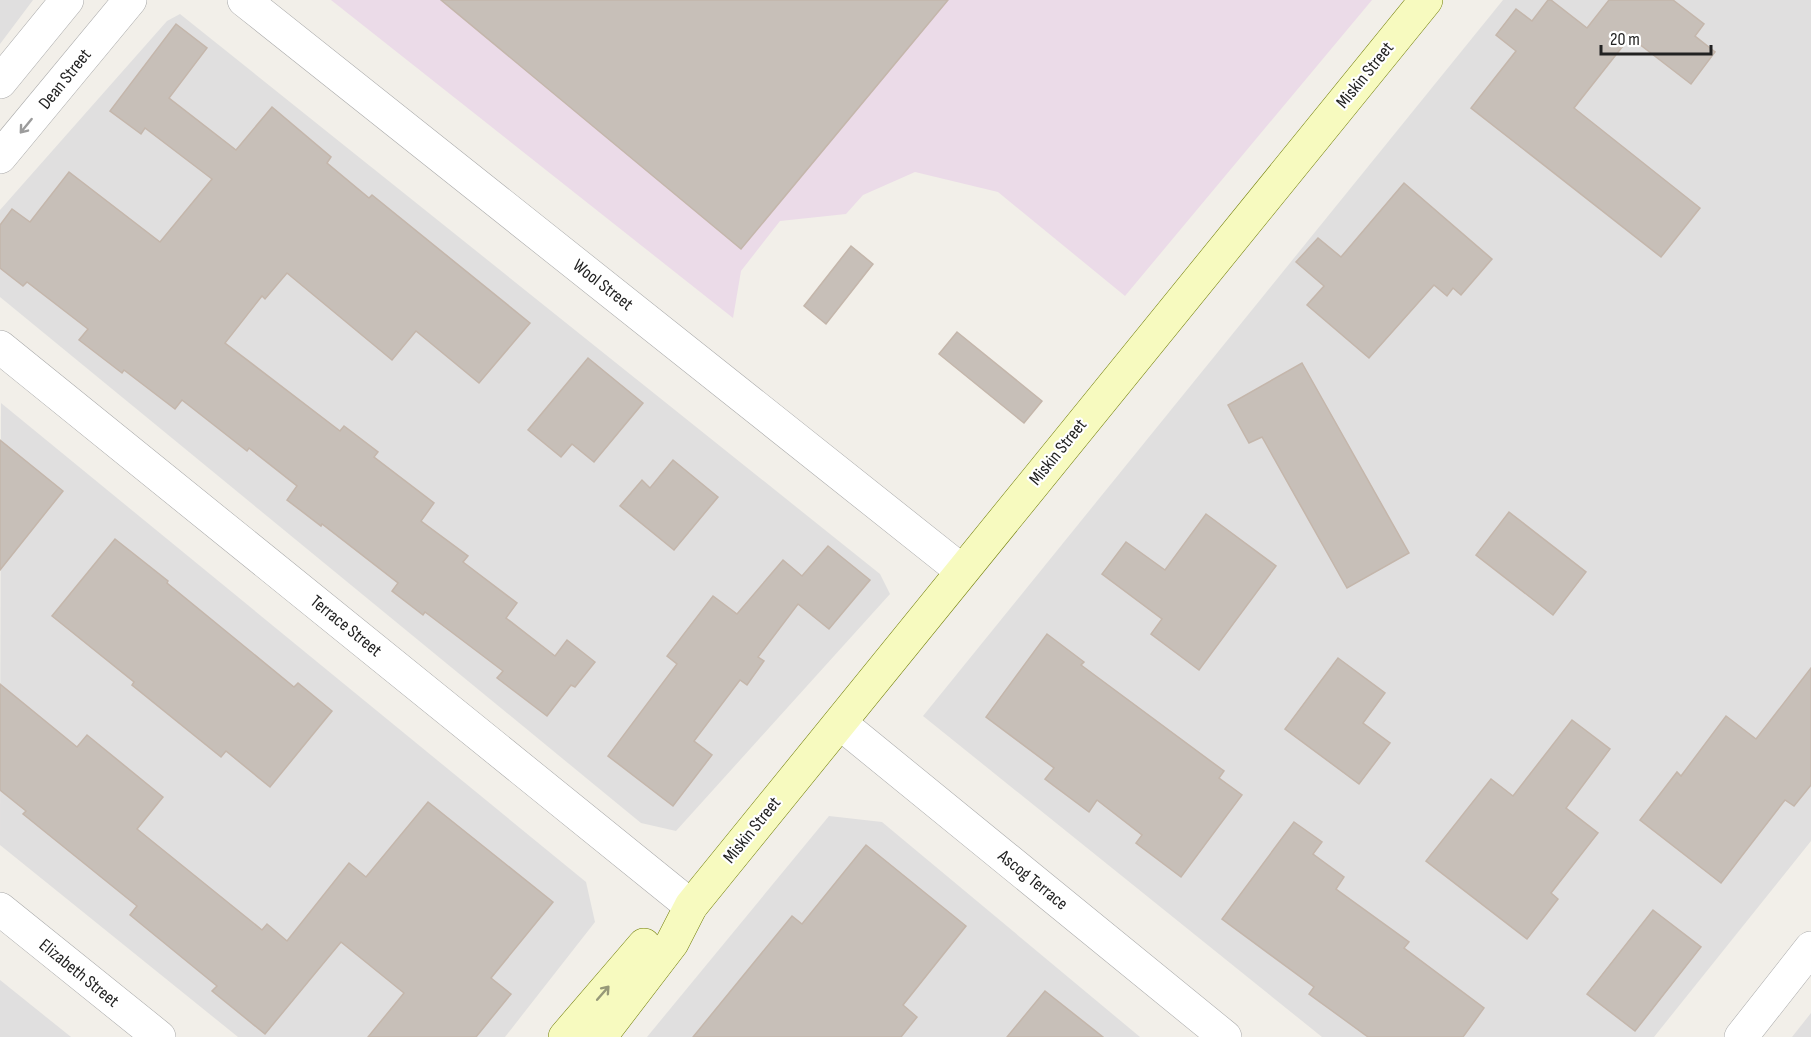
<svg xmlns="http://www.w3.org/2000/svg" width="1811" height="1037" font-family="'Sofia Sans Condensed',sans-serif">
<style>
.residential{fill:#e0dfdf}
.industrial{fill:#ebdbe8}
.building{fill:#c7bfb8;stroke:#c4b6ab;stroke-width:1.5}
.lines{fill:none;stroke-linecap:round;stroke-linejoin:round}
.minor-casing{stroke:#a9a9a9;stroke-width:34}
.tertiary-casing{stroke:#a9a9a9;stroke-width:34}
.secondary-casing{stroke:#707d05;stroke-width:34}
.minor{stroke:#fff;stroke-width:33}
.tertiary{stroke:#fff;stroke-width:33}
.secondary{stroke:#f7fabf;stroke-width:33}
.oneway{stroke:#9c9c9c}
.oneway2{stroke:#979978}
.labels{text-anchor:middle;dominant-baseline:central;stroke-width:4.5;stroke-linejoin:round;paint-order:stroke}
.street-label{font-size:18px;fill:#222;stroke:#fff}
</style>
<rect width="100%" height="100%" fill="#f2efe9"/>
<g class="residential">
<path d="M 0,0 L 33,0 L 0,44 Z"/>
<path d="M 1503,0 L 1811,0 L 1811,841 L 1654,1037 L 1322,1037 L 923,716 Z"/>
<path d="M 180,14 L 880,574 L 890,594 L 676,831 L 641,823 L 0,297 L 0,210 L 167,21 Z"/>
<path d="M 1,403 L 586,882 L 595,922 L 505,1037 L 238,1037 L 0,845 Z"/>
<path d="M 829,816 L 882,822 L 1140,1037 L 647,1037 Z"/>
<path d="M 0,980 L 71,1037 L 0,1037 Z"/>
<path d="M 1811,1013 L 1811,1037 L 1792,1037 Z"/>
</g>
<path class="industrial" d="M 331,0 L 1372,0 L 1125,296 L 998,192 L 915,172 L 863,195 L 846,214 L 780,221 L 741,271 L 733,318 Z"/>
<g class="building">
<path d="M 441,0 L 948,0 L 741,249 Z"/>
<path d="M 1548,0 L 1551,0 L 1587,28 L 1609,0 L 1673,0 L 1704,24 L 1695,36 L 1715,52 L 1691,84 L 1630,37 L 1574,108 L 1700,208 L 1661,257 L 1471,108 L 1516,51 L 1496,35 L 1516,9 L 1532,21 Z"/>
<path d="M 176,24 L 207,48 L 169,98 L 236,150 L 272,107 L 331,157 L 327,163 L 369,198 L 372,195 L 530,323 L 479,383 L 416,331 L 392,360 L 287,273 L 265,299 L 262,296 L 225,343 L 340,431 L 344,426 L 378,452 L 374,457 L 434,503 L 421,521 L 468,556 L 463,562 L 517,603 L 506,618 L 555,656 L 567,640 L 595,662 L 575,687 L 571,685 L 547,716 L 497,678 L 503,671 L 425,612 L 423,615 L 392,591 L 398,583 L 322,524 L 321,526 L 287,500 L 297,486 L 249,448 L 247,451 L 182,400 L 175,409 L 124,370 L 122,373 L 79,340 L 88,329 L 27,282 L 23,286 L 0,268 L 0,225 L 12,209 L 30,222 L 69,172 L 160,242 L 212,179 L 145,128 L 141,134 L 110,111 Z"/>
<path d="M 1404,183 L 1492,259 L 1461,295 L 1453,288 L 1447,296 L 1434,285 L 1369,358 L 1307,305 L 1324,286 L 1296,262 L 1318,238 L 1341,257 Z"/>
<path d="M 851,246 L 873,264 L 826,324 L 804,306 Z"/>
<path d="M 957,332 L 1042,401 L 1024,423 L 939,354 Z"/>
<path d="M 588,358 L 643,403 L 594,462 L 572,444 L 561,457 L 528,430 Z"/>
<path d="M 1302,363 L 1409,553 L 1347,588 L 1262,437 L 1249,443 L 1228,405 Z"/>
<path d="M 0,440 L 63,491 L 0,570 Z"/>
<path d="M 673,460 L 718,497 L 674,550 L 620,506 L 642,480 L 650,488 Z"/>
<path d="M 1509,512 L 1586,572 L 1553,615 L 1476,555 Z"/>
<path d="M 1206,514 L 1276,566 L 1199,670 L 1151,634 L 1162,619 L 1102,574 L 1126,542 L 1165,570 Z"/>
<path d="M 115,539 L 168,581 L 167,583 L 294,687 L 298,683 L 332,711 L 270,787 L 226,751 L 221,757 L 132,685 L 134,682 L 52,616 Z"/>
<path d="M 828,546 L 870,580 L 829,629 L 798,604 L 758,657 L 764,661 L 747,685 L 740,680 L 694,741 L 712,755 L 673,806 L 608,756 L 677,664 L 667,656 L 713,596 L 737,614 L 783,560 L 802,576 Z"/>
<path d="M 1047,634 L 1084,662 L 1081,665 L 1224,771 L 1219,778 L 1242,795 L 1181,877 L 1136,843 L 1142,835 L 1097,800 L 1089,812 L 1045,779 L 1054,768 L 986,717 Z"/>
<path d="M 1338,658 L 1385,693 L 1363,723 L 1390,743 L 1359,784 L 1285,729 Z"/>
<path d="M 1811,668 L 1811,785 L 1794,806 L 1785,800 L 1721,883 L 1640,820 L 1677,772 L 1681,776 L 1726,716 L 1756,739 Z"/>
<path d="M 0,684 L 77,747 L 87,735 L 163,797 L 137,829 L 262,930 L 267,924 L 287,941 L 349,863 L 366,877 L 428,802 L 553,902 L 491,978 L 511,994 L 476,1037 L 368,1037 L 404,993 L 341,942 L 265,1034 L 212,991 L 217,986 L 130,915 L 137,906 L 23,814 L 26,811 L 0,790 Z"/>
<path d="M 1572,720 L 1610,749 L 1566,808 L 1598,833 L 1551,893 L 1558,899 L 1527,939 L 1426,861 L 1491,779 L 1513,796 Z"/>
<path d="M 1294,822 L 1322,842 L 1313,854 L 1344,877 L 1336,889 L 1409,942 L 1404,948 L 1484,1008 L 1463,1037 L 1368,1037 L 1309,994 L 1314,987 L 1222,919 Z"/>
<path d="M 866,845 L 966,926 L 903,1005 L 917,1017 L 901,1037 L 693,1037 L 792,916 L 802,924 Z"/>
<path d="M 1653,910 L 1701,947 L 1635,1031 L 1587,994 Z"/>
<path d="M 1045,991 L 1103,1037 L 1007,1037 Z"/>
</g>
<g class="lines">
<defs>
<g id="minor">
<path d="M 244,0 L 962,571"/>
<path d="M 0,157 L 130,0"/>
<path d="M 0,347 L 691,906"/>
<path d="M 840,723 L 1225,1037"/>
<path d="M 0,909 L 159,1037"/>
<path d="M 1741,1037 L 1811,948"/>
</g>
<path id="tertiary" d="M 0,82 L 67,0"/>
<g id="secondary">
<path d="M 565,1037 L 644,945"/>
<path d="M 600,1037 L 672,943 L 691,906 L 1426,0"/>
</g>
</defs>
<use href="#minor" class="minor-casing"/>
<use href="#tertiary" class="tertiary-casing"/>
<use href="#secondary" class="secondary-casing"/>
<use href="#minor" class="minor"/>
<use href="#tertiary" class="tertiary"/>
<use href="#secondary" class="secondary"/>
</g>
<defs><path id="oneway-shaft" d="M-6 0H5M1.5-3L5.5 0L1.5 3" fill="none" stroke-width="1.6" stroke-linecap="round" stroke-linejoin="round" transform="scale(1.5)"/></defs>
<use class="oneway" href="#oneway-shaft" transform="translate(26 126) rotate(129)"/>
<use class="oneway2" href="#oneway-shaft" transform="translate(603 993) rotate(-49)"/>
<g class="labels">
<g class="street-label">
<text transform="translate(1365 75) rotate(-51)">Miskin Street</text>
<text transform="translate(65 79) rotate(-51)">Dean Street</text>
<text transform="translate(603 285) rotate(38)">Wool Street</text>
<text transform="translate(1058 452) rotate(-51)">Miskin Street</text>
<text transform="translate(346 626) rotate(39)">Terrace Street</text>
<text transform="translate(752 830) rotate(-51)">Miskin Street</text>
<text transform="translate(1033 880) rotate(39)">Ascog Terrace</text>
<text transform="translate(79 973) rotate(39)">Elizabeth Street</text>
</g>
</g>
<path d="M1601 45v9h110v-9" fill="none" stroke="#222222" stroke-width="3"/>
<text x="1610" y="45" font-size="18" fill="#222222" stroke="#ffffff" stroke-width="4.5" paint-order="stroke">20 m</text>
</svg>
